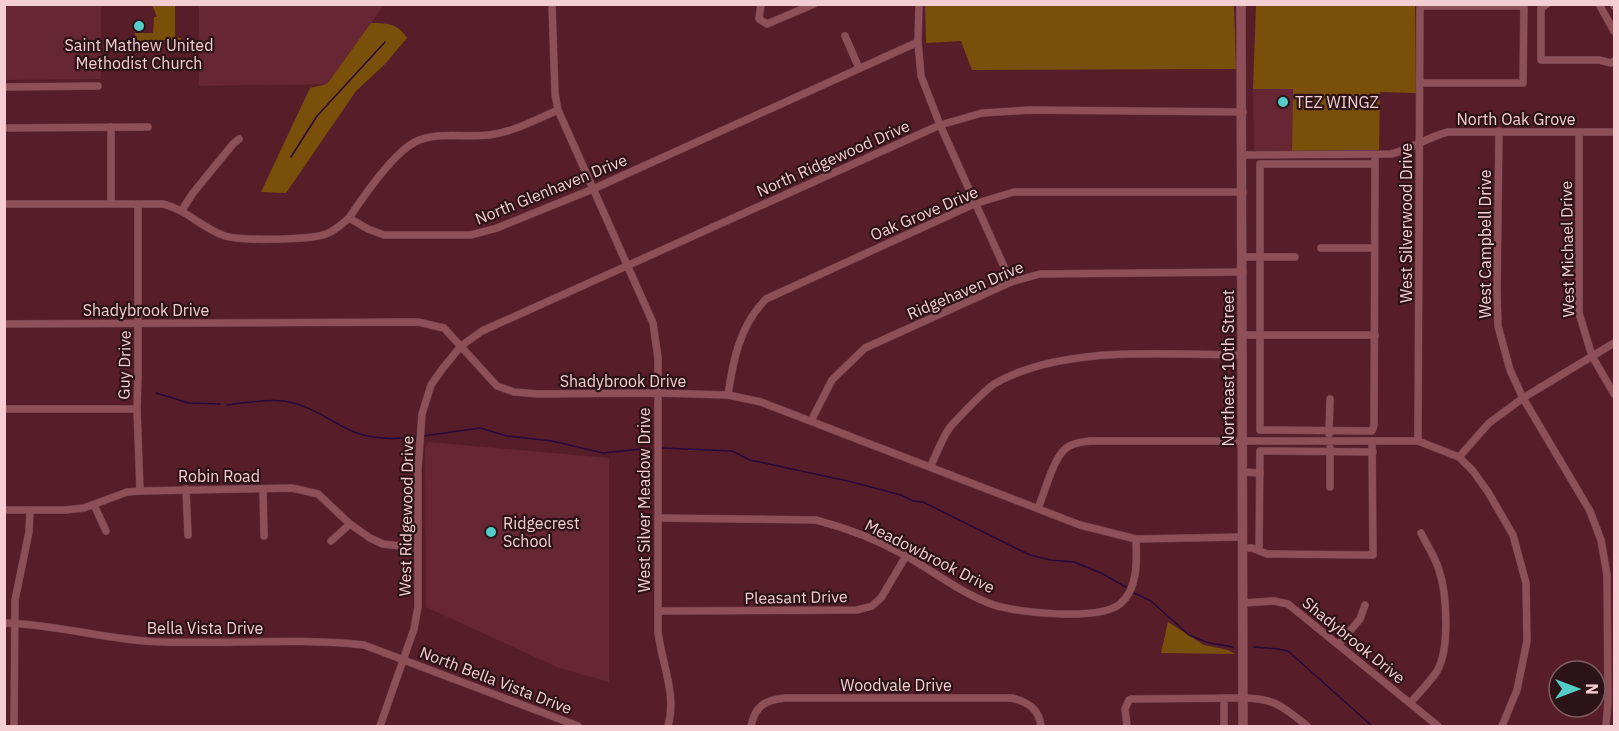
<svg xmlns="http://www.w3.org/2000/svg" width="1619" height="731" font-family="'IBM Plex Sans',sans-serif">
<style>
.built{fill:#672633}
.green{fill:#7a4f0a}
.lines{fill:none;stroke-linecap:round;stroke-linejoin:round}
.stream{stroke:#29083b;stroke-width:1.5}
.minor-casing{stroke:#6d3c48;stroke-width:8}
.secondary-casing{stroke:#6d3c48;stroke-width:10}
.minor{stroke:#8d4f58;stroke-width:7}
.secondary{stroke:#8d4f58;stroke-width:9}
.poi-dot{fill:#54cdc8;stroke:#2c1317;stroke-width:2}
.labels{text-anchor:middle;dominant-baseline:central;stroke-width:4.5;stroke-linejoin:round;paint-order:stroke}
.poi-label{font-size:16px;fill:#f4ced2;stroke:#2c1317;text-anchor:start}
.street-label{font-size:16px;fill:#f4ced2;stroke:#2c1317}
</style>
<rect width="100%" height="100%" fill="#571e29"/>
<g class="built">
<path d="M 4,5 L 101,5 L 101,79 L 5,80 Z"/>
<path d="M 199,5 L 384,5 L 327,84 L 199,86 Z"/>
<path d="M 1253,89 L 1293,89 L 1292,151 L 1254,151 Z"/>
<path d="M 428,442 L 609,458 L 609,682 L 559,668 L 426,607 L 425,449 Z"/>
</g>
<g class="green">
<path d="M 152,5 L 175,5 L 175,37 L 181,38 L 181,40 L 135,41 L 135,33 L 153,33 L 154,17 L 157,17 Z"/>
<path d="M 925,5 L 1234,5 L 1236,69 L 972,70 L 961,41 L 926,43 Z"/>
<path d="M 1256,5 L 1415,5 L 1416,93 L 1380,92 L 1379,150 L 1292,151 L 1293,89 L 1253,89 Z"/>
<path d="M 371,23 C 388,23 398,24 407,38 L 385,64 L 356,91 L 286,193 L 261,192 L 310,88 L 327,84 Z"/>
<path d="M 1168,622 L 1204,645 L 1228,650 L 1235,654 L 1161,653 Z"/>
</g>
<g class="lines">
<g class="stream">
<path d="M 291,157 L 317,116 L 385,42"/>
<path d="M 156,393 L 189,403 L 220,404"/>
<path d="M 227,405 C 244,403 265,399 283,401 C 309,404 331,422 354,432 C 375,440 396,439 418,437"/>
<path d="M 423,436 L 480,428 L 507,436 L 552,441 L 603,453 L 650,448"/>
<path d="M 662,448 L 732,451 L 750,460 L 852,482 L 901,495 L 913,501 L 923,502 L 1030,555 L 1050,560 L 1074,562 L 1101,573 L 1126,587"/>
<path d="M 1134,593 L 1151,601 L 1189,635 L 1209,643 L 1233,647"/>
<path d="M 1254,647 L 1278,649 L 1288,651 L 1372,726"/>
</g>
<defs>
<g id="minor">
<path d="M 552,4 L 555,94 L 558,110 L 653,323 L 658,358 L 658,632 C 662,664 677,695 668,726"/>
<path d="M 761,4 L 759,19 L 767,24 L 814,4"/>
<path d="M 919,4 L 918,42 L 921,76 L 940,125 L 1011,282"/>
<path d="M 1547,4 L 1541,8 L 1541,60 L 1599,60 L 1611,63 L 1614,61"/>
<path d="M 1599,4 L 1614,31"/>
<path d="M 1613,4 L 1614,6"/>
<path d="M 1420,6 L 1524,6"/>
<path d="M 845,36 L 859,68"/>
<path d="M 1420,83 L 1523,83 L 1524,4"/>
<path d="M 4,87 L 98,86"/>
<path d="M 4,128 L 148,127"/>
<path d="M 1499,131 L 1497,291 L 1498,326 L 1510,370 L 1523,398 L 1590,511 L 1601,540 L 1607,575 L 1608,701 L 1606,726"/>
<path d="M 1579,132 L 1579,313 L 1592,356 L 1614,394"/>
<path d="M 1243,155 L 1391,154 C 1411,149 1428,137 1448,132 L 1614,132"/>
<path d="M 1375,155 L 1375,164 C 1374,251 1375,338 1374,425 L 1372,431 L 1260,430 L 1260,164 L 1375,164"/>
<path d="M 111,203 L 111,127"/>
<path d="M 4,204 L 163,204 C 188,210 201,228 225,236 C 241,241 310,240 326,234 C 335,231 342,224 349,218 L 368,229 L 384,235 L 471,235 L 497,228 L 593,189 L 918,42"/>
<path d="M 138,204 L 138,375 L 137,409 L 140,491"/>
<path d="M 182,210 L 193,193 L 233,144 L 239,139"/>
<path d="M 349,218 C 363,197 393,153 415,142 C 437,131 465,138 489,135 C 513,132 535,120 558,110"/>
<path d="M 1321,248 L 1374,248"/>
<path d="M 1243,257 L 1295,257"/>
<path d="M 4,324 L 418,322 L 444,328 L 497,386 L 514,392 L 538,394 L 657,393 L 728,395 L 761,402 L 1080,525 L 1136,539 L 1243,537"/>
<path d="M 1243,335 L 1375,335"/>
<path d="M 728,395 C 733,360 740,325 766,299 L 974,204 L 1014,192 L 1243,192"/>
<path d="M 4,409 L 137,409"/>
<path d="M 811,421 L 832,380 L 865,348 L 1011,282 L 1040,274 L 1243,272"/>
<path d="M 1329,434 L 1330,399"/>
<path d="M 1418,441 L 1420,4"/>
<path d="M 1330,448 L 1330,487"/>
<path d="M 1459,457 L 1489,423 L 1523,398 L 1614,343"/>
<path d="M 930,467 C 937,454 942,437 951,426 C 960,416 984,391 994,384 C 1063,344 1165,355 1243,355"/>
<path d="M 1243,472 L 1260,473"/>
<path d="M 186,489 L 188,535"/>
<path d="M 263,489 L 264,536"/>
<path d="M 94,505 L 106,531"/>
<path d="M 1038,508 C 1045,492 1052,462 1064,450 C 1071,443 1082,442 1091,441 L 1418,441 L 1459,457 L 1473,471 L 1488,492 L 1513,535 L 1526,583 L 1527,641 L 1517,690 L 1502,726"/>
<path d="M 4,510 L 66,510 L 84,508 L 127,492 L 140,491 L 292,488 L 318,494 L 350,524 L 370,538 L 383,544 L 418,548"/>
<path d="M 658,518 L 816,520 C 847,528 878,540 906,556 C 935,572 962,594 994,605 C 1019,613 1099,621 1120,604 C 1138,589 1137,561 1136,539"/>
<path d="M 331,541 L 350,524"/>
<path d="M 1243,548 L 1252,548 L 1267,554 L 1373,555 L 1372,441"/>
<path d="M 1259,549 L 1260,451 L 1373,452"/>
<path d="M 1243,603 L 1274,601 L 1288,604 L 1438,726"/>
<path d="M 658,611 L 857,610 L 872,606 L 881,598 L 906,556"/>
<path d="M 4,623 C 58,624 109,641 163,642 C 230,644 297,638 364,645 L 578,726"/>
<path d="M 1339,644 L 1360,619 L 1365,605"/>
<path d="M 1410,703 C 1419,693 1430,682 1437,671 C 1450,649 1447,594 1439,570 C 1435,557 1427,545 1421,533"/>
<path d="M 14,726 L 15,600 L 29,532 L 30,510"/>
<path d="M 380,726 L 414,629 L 418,607 L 418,469 L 422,414 L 431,385 L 443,368 L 461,346 L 482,331 L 940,125 L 982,113 L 1030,110 L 1243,112"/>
<path d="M 751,726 C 755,706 765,700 785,698 L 1012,698 C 1028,702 1039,709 1041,726"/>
<path d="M 1127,726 L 1125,709 L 1129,700 L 1131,699 L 1243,698 C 1274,698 1284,707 1307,726"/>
<path d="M 1224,726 L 1224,698"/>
</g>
<path id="secondary" d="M 1241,4 L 1243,726"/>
</defs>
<use href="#minor" class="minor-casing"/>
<use href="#secondary" class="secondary-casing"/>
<use href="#minor" class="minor"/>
<use href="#secondary" class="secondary"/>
</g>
<g class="poi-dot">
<circle cx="139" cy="26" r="6"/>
<circle cx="1283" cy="102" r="6"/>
<circle cx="491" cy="532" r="6"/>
</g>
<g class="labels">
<g class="poi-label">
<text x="139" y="45" text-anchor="middle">Saint Mathew United<tspan x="139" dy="18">Methodist Church</tspan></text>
<text x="1295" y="102">TEZ WINGZ</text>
<text x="503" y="523">Ridgecrest<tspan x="503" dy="18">School</tspan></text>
</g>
<g class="street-label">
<text x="1516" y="119">North Oak Grove</text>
<text transform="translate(833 158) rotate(-24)">North Ridgewood Drive</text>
<text transform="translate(551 189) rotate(-22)">North Glenhaven Drive</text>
<text transform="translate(924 213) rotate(-23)">Oak Grove Drive</text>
<text transform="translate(1406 223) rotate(-90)">West Silverwood Drive</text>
<text transform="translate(1485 244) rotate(-90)">West Campbell Drive</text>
<text transform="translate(1567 249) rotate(-91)">West Michael Drive</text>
<text transform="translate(965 290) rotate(-23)">Ridgehaven Drive</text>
<text x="146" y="310">Shadybrook Drive</text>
<text transform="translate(124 365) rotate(-89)">Guy Drive</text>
<text transform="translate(1228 368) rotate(-90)">Northeast 10th Street</text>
<text x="623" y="381">Shadybrook Drive</text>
<text x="219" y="476">Robin Road</text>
<text transform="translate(644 500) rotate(-90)">West Silver Meadow Drive</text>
<text transform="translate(406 516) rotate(-89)">West Ridgewood Drive</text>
<text transform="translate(930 556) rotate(27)">Meadowbrook Drive</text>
<text transform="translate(796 597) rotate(-1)">Pleasant Drive</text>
<text x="205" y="628">Bella Vista Drive</text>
<text transform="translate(1354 640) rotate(39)">Shadybrook Drive</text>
<text transform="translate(496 680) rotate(21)">North Bella Vista Drive</text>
<text x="896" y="685">Woodvale Drive</text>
</g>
</g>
<rect width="1619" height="731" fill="none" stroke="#f4ced2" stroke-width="12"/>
<g transform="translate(1577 689) rotate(90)"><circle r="28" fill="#2c1317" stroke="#7c5e62" stroke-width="1.5"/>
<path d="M0-4.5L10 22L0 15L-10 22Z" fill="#54cdc8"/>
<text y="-9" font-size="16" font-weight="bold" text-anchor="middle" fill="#f4ced2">N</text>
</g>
</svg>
